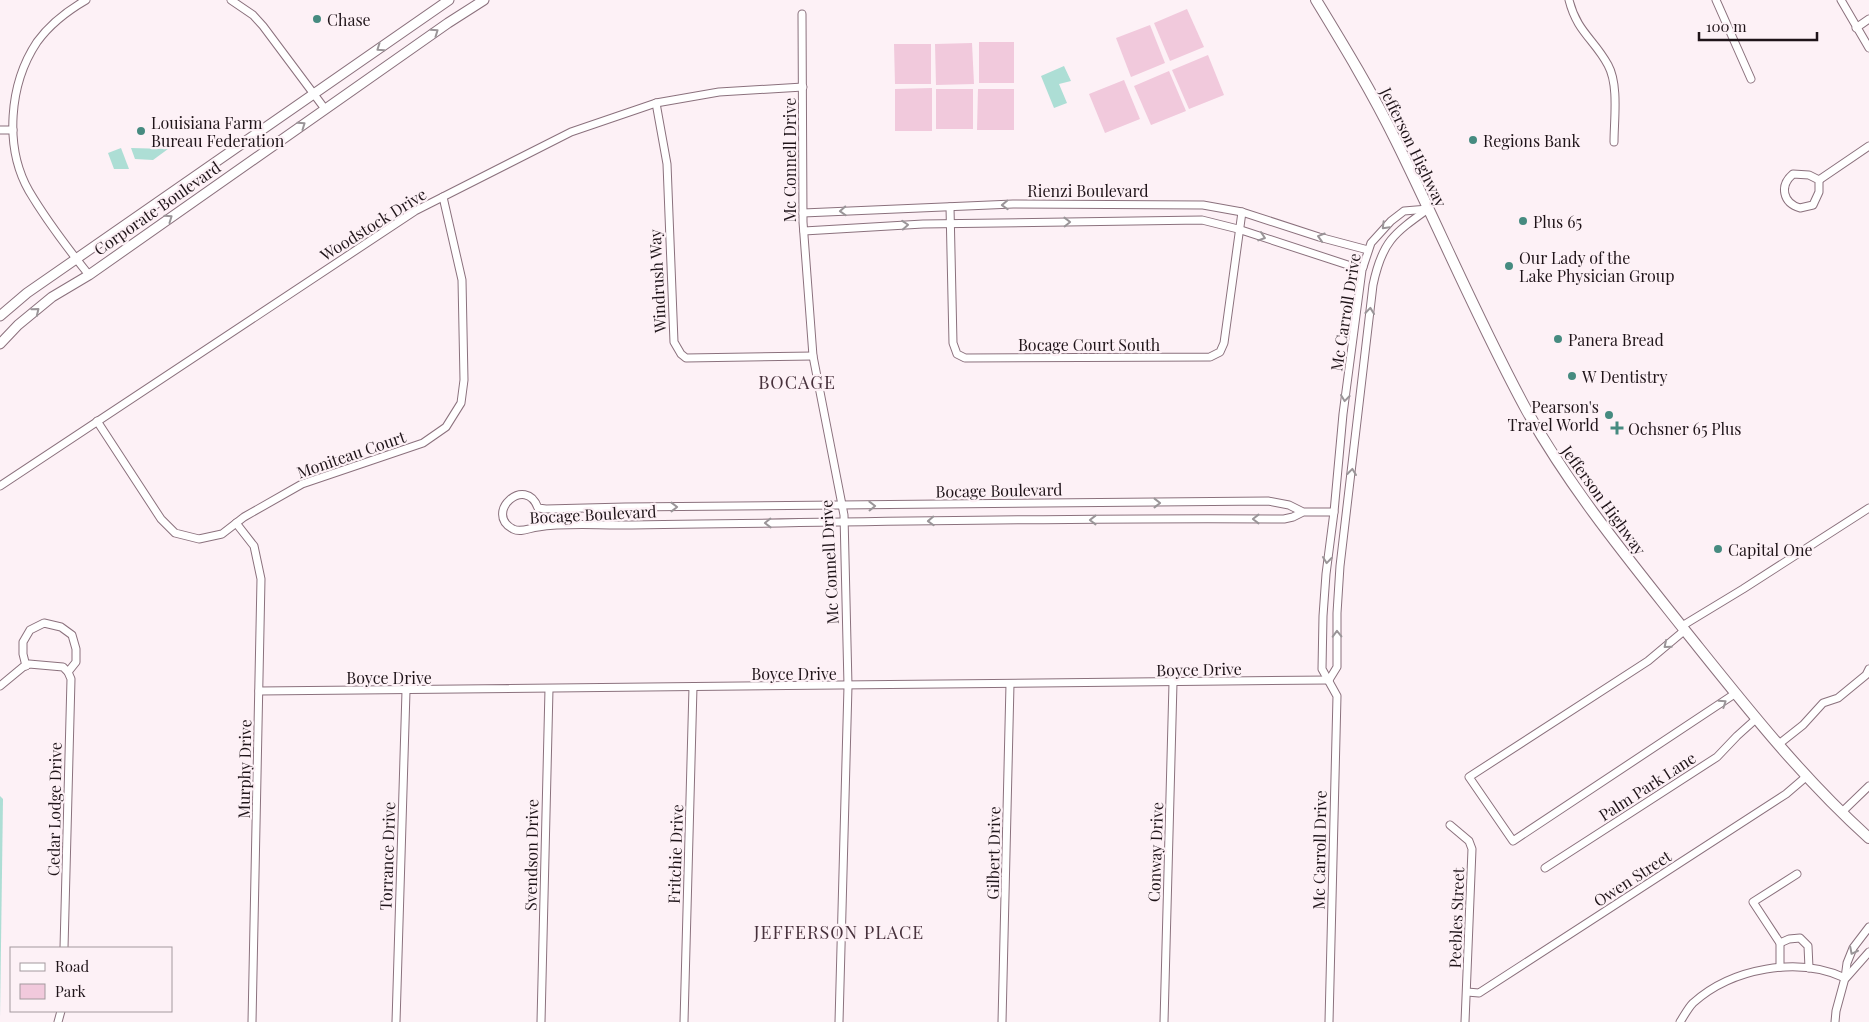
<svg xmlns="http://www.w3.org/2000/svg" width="1869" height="1022" font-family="'Playfair Display',serif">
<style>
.green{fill:#f1c9dc}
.water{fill:#added5}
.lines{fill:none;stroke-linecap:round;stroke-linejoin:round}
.minor-casing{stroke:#8b717d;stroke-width:9}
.tertiary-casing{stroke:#8b717d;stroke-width:11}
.primary-casing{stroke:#8b717d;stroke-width:12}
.minor{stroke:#fff;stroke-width:7}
.tertiary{stroke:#fff;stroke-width:9}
.primary{stroke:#fff;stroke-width:10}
.oneway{stroke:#9a9598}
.poi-dot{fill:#468b80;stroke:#fdf1f6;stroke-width:2}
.labels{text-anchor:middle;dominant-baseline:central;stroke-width:4.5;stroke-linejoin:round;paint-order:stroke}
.poi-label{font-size:16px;fill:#1f1419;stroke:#fdf1f6;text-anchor:start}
.street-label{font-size:16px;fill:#1f1419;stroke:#fdf1f6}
.neighbourhood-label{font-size:18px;letter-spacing:1px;fill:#47313c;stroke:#fdf1f6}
</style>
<rect width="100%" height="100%" fill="#fdf1f6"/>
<g class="green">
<path d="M 1187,9 L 1204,47 L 1170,61 L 1154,23 Z"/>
<path d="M 1150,25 L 1165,63 L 1131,77 L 1116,38 Z"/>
<rect x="979" y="42" width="35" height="41"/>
<path d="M 972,43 L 974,84 L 936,85 L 935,44 Z"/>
<path d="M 894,44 L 931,44 L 931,84 L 895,84 Z"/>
<path d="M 1208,55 L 1224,95 L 1189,109 L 1172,70 Z"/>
<path d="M 1169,71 L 1186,111 L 1151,125 L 1134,86 Z"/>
<path d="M 1124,80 L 1140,119 L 1105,133 L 1089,94 Z"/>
<path d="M 932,88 L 932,131 L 895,131 L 895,89 Z"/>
<rect x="936" y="89" width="37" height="40"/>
<path d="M 978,89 L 1014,89 L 1014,130 L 977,130 Z"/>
</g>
<g class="water">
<path d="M 1064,66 L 1071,81 L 1059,84 L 1067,103 L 1054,108 L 1041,76 Z"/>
<path d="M 121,148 L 129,169 L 114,169 L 108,153 Z"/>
<path d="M 131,148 L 168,149 L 153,160 L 135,159 Z"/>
<path d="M 0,796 L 3,799 L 0,1018 Z"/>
</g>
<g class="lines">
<defs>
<g id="minor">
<path d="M 86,0 C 67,11 50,24 37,42 C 9,84 4,147 29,191 C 45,218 69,250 89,275"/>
<path d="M 231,0 L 253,15 L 263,26 L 325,109"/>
<path d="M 1569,0 C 1577,32 1594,39 1608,65 C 1619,85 1614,120 1614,142"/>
<path d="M 1716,0 L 1751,79"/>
<path d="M 1841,0 L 1869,48"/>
<path d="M 802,14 L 803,222 L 813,356 L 844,515 L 848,686 L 839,1022"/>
<path d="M 1856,28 L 1869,19"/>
<path d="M 656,103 L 667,164 L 674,342 L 681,354 L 686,358 L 813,356"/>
<path d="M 0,130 L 13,130"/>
<path d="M 1793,174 L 1809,175 L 1819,180 L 1819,192 L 1813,205 L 1800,208 C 1783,203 1779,186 1793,174 Z"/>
<path d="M 1819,180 L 1869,146"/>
<path d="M 950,207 L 953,343 L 957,354 L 965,358 L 1210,357 L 1220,352 L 1224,343 L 1242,212"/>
<path d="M 803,213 L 1013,204 L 1203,205 L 1242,212 L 1319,237 L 1368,250"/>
<path d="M 804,231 L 923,224 L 1202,220 L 1238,229 L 1354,267 L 1363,267"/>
<path d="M 97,421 L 161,519 L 175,533 L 199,539 L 222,534 L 244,517 L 302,484 L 423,443 L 446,427 L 461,403 L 464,380 L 462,280 L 443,197"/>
<path d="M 0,486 L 415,211 L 571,132 L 656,103 L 719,92 L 803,87"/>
<path d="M 1303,512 L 1289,505 L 1268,501 L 625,507 L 546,509 L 538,508 C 526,474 483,513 513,529 C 521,533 529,528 538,527 C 563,523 592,525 618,525 C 840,523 1062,517 1284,519 L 1293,517 L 1303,512 L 1334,512"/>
<path d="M 236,523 L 254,546 L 261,579 L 252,1022"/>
<path d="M 1682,626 L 1743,589 L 1869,508"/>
<path d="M 1685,630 L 1648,661 L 1469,777 L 1513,841 L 1736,693"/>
<path d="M 26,666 L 23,654 L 23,642 L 30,630 L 44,623 L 61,627 L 72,635 L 76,649 L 76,662 L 68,672"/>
<path d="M 1329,680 L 1337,667 L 1337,613 L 1340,566 L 1373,285 C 1382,242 1393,234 1428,209"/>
<path d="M 0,686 L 23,667 L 29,664 L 63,667 L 68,672 L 71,679 L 64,948"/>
<path d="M 259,691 L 1329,680"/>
<path d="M 1779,744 L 1803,725 L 1823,703 L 1838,698 L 1866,675 L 1869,669"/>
<path d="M 1842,812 L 1869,786"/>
<path d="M 1450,825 L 1469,841 L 1472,849 L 1465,1022"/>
<path d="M 1545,868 L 1717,757 L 1737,736 L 1757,718"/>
<path d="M 1780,943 L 1789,939 L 1800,938 L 1808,946 L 1809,968"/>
<path d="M 1780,967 L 1780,943 L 1753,902 L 1797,874"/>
<path d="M 1846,978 L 1869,952"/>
<path d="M 1467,992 L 1479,993 L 1786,794 L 1807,776"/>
<path d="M 58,1022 L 61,1011"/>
<path d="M 396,1022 L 406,691"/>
<path d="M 541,1022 L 549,689"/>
<path d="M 684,1022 L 693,687"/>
<path d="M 1002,1022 L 1010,684"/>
<path d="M 1164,1022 L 1173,683"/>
<path d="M 1329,1022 L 1337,696 L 1322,669 L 1323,616 L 1326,574 L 1334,512 L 1343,414 L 1362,270 L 1371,243 L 1391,221 L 1404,211 L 1428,209"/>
<path d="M 1680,1022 C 1684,1016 1688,1008 1693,1003 C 1732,968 1798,956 1845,978"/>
<path d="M 1835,1022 L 1836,1011 L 1845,978 L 1847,963 L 1853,948 L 1869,927"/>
</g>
<g id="tertiary">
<path d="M 0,316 L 27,293 L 449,0"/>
<path d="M 0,344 L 18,325 L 52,297 L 89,275 L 448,23 L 484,0"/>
</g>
<path id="primary" d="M 1316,0 C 1344,46 1372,92 1396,141 C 1440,230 1479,323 1527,411 C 1572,491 1630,561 1687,633 C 1744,704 1801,777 1869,838"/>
</defs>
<use href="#minor" class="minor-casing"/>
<use href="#tertiary" class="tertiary-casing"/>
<use href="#primary" class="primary-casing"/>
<use href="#minor" class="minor"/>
<use href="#tertiary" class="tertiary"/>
<use href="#primary" class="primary"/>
</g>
<defs><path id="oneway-chevron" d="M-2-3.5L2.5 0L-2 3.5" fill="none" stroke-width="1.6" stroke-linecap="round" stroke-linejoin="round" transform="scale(1.25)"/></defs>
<g class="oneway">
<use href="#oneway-chevron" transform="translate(435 32) rotate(-35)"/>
<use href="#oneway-chevron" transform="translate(380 48) rotate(145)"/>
<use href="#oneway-chevron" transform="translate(302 125) rotate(-35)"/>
<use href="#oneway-chevron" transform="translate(1005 205) rotate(178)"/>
<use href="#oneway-chevron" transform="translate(843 211) rotate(177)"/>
<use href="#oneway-chevron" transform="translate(169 218) rotate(-35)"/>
<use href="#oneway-chevron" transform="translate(1067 222) rotate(-1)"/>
<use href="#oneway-chevron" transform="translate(905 225) rotate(-4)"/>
<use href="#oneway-chevron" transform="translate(1385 226) rotate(135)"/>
<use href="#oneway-chevron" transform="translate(1262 237) rotate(18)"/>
<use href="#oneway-chevron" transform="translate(1321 237) rotate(-163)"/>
<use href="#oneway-chevron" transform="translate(36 311) rotate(-39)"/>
<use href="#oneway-chevron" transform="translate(1370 311) rotate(-84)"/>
<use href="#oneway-chevron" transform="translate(1345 398) rotate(97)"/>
<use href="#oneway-chevron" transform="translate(1352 472) rotate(-83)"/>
<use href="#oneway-chevron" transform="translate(1157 503)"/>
<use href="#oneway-chevron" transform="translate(872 506) rotate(-1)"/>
<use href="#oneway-chevron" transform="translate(674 507)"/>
<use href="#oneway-chevron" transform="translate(1256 519) rotate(-180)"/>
<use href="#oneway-chevron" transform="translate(1093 520) rotate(-180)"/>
<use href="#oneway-chevron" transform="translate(931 521) rotate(178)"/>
<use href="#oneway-chevron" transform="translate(768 523) rotate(179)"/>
<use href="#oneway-chevron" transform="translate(1327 560) rotate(96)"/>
<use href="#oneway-chevron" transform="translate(1337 634) rotate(-91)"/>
<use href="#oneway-chevron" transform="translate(1667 645) rotate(140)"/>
<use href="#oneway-chevron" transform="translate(1723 703) rotate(-34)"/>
<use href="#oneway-chevron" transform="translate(1853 951) rotate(117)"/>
</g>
<g class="poi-dot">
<circle cx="317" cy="19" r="5"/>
<circle cx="141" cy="131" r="5"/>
<circle cx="1473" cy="140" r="5"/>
<circle cx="1523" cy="221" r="5"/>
<circle cx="1509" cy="266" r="5"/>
<circle cx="1558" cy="339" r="5"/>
<circle cx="1572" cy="376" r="5"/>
<circle cx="1609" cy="415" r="5"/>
<path d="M1614.5 420.5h5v5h5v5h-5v5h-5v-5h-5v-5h5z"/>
<circle cx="1718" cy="549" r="5"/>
</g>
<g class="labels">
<g class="poi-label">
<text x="327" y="19">Chase</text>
<text x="151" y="122">Louisiana Farm<tspan x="151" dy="18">Bureau Federation</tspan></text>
<text x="1483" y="140">Regions Bank</text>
<text x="1533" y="221">Plus 65</text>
<text x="1519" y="257">Our Lady of the<tspan x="1519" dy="18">Lake Physician Group</tspan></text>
<text x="1568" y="339">Panera Bread</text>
<text x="1582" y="376">W Dentistry</text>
<text x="1599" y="406" text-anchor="end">Pearson's<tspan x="1599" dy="18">Travel World</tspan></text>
<text x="1628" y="428">Ochsner 65 Plus</text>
<text x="1728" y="549">Capital One</text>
</g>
<g class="street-label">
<text transform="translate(1414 147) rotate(64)">Jefferson Highway</text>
<text transform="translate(789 160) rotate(-90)">Mc Connell Drive</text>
<text x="1088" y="190">Rienzi Boulevard</text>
<text transform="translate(157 208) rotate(-35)">Corporate Boulevard</text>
<text transform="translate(373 224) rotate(-32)">Woodstock Drive</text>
<text transform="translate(657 281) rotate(-93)">Windrush Way</text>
<text transform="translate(1345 312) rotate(-81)">Mc Carroll Drive</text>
<text x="1089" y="344">Bocage Court South</text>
<text transform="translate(351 454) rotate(-19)">Moniteau Court</text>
<text transform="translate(999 490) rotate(-1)">Bocage Boulevard</text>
<text transform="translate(1604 500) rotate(54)">Jefferson Highway</text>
<text transform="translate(593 514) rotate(-3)">Bocage Boulevard</text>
<text transform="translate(829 562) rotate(-93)">Mc Connell Drive</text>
<text transform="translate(1199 669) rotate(-1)">Boyce Drive</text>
<text x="794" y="673">Boyce Drive</text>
<text x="389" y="677">Boyce Drive</text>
<text transform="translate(244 769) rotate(-89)">Murphy Drive</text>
<text transform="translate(1647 786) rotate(-33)">Palm Park Lane</text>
<text transform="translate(54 809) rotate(-89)">Cedar Lodge Drive</text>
<text transform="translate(1319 850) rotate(-89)">Mc Carroll Drive</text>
<text transform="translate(1155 852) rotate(-88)">Conway Drive</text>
<text transform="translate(993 853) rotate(-89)">Gilbert Drive</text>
<text transform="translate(675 854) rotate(-88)">Fritchie Drive</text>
<text transform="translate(531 855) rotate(-89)">Svendson Drive</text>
<text transform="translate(387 856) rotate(-88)">Torrance Drive</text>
<text transform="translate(1632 878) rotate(-33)">Owen Street</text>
<text transform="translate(1456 918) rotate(-88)">Peebles Street</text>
</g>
<g class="neighbourhood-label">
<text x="797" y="382">BOCAGE</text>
<text x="839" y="932">JEFFERSON PLACE</text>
</g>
</g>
<rect x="10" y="947" width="162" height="65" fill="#fdf1f6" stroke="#a4999e"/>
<rect x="20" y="963" width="25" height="8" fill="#ffffff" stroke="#a4999e"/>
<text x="55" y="972" font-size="15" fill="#1f1419">Road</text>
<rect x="20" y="984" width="25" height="15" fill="#f1c9dc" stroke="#a4999e"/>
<text x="55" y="997" font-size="15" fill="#1f1419">Park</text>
<path d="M1699 32v8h118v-8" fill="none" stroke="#1f1419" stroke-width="2.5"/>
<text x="1706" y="32" font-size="15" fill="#1f1419" stroke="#fdf1f6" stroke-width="4" paint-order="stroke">100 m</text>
</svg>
